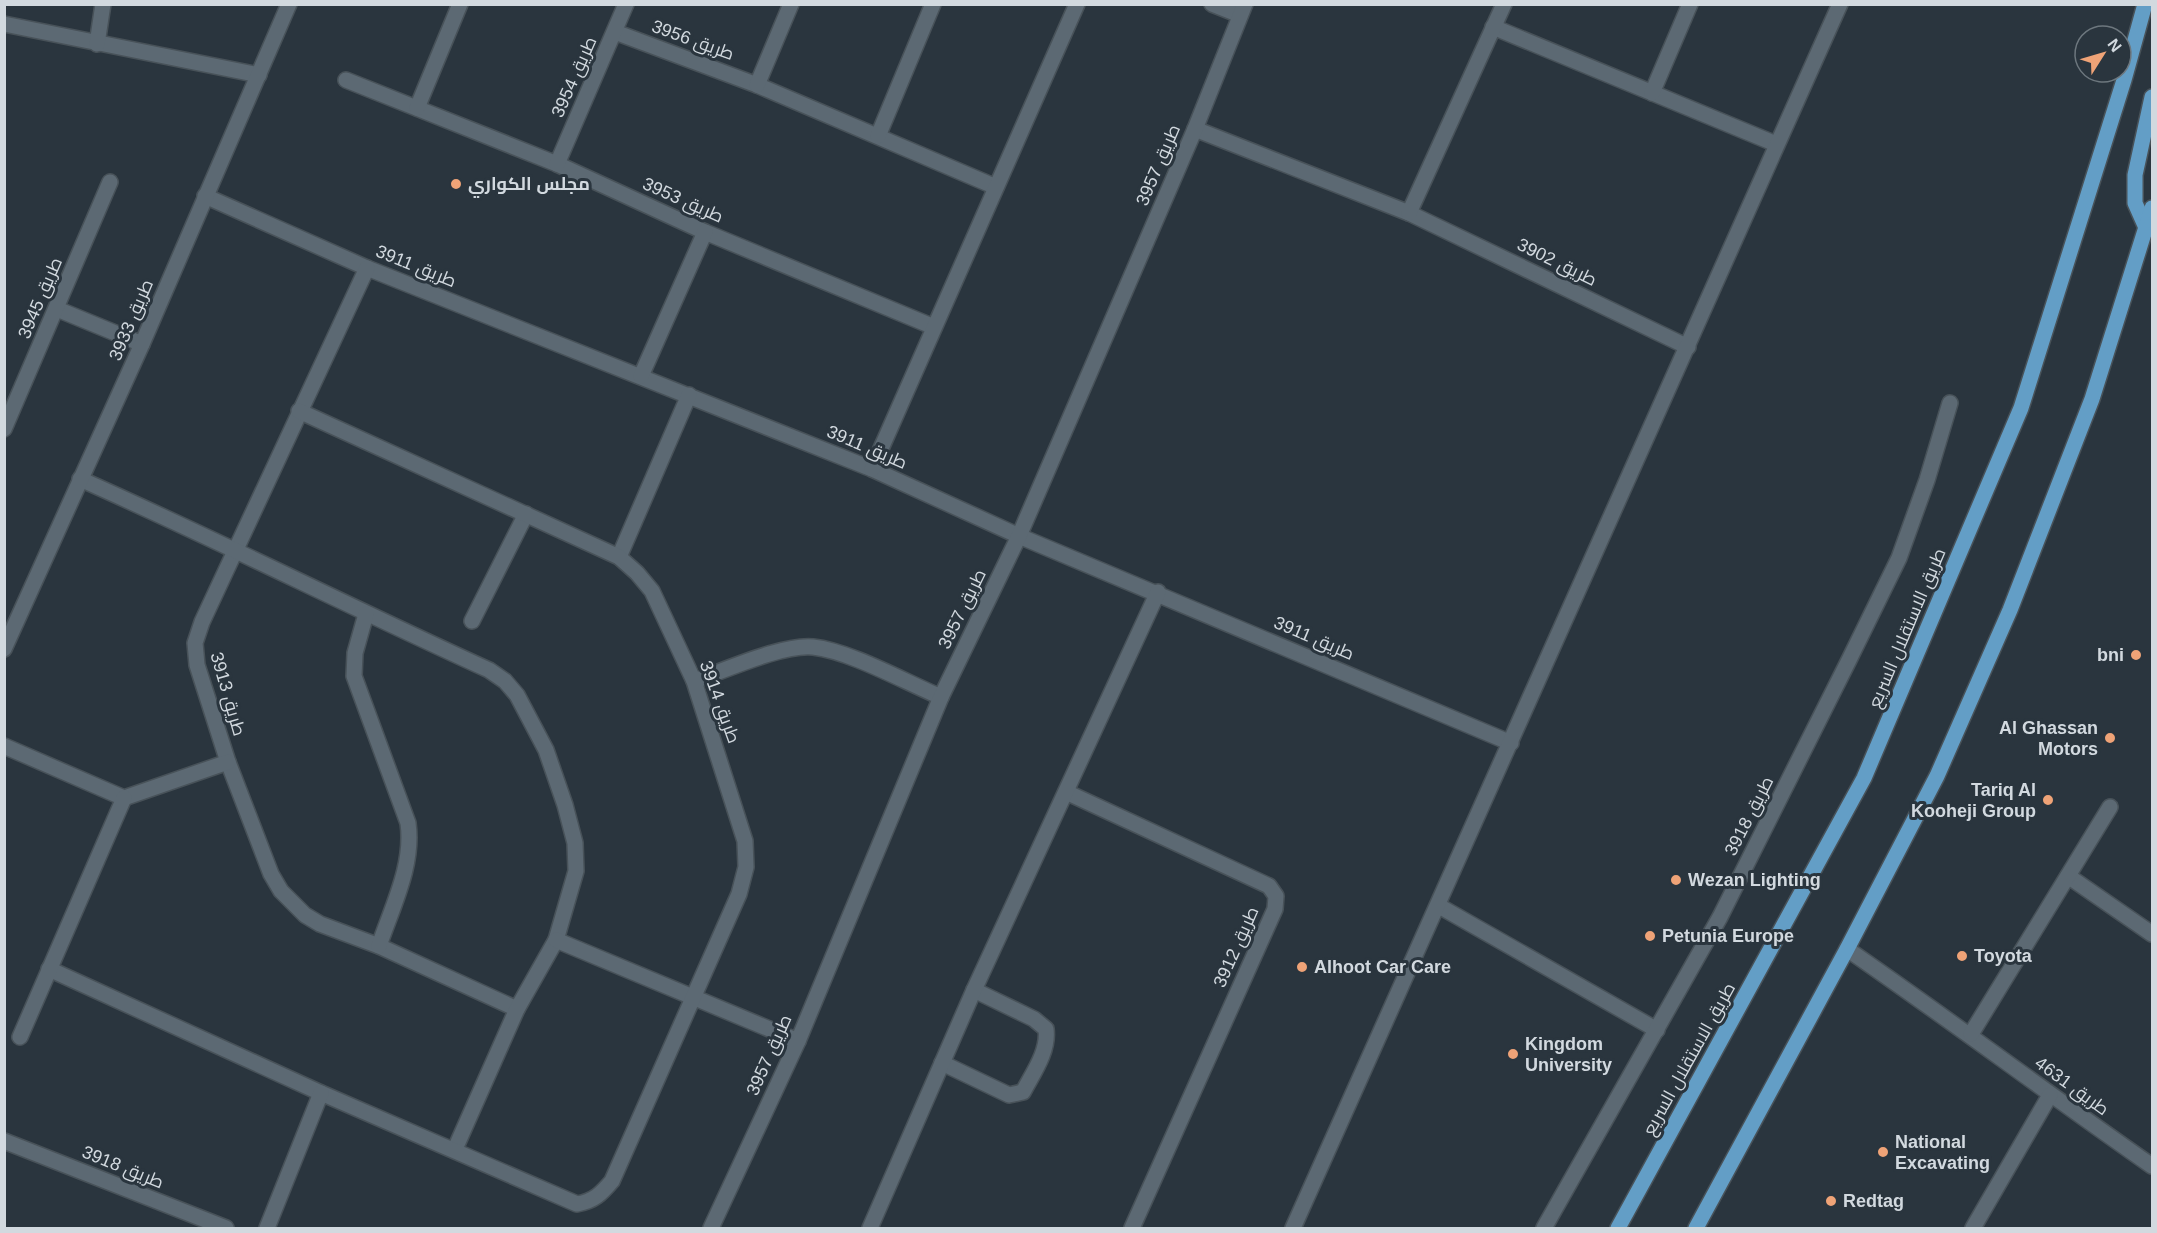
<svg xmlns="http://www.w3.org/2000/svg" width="2157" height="1233" font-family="Arial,Cairo,sans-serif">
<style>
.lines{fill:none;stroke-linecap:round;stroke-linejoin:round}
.minor-casing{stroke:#485259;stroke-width:18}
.major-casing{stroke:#485259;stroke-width:18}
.minor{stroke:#5c6973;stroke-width:15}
.major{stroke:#639ec6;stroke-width:15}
.poi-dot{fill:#efa377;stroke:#2a353e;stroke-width:2}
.labels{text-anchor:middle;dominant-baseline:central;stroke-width:6;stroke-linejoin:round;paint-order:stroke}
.street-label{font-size:18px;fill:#d2d9df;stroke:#2a353e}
.poi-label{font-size:18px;font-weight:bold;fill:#d2d9df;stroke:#2a353e;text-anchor:start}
</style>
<rect width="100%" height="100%" fill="#2a353e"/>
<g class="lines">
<defs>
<g id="minor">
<path d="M 1212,4 L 1240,15"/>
<path d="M 4,24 L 259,75"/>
<path d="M 1493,27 L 1776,144"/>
<path d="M 615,32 L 757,85 L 996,187"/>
<path d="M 97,44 L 103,4"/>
<path d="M 346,80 L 557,164 L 705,232 L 934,327"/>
<path d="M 757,85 L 791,4"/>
<path d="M 1652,93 L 1690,4"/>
<path d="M 417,108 L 460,4"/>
<path d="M 1195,129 L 1409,213 L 1688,347"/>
<path d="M 878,136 L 933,4"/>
<path d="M 557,164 L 626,4"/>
<path d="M 205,196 L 367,268 L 872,469 L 1019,536 L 1511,743"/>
<path d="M 1409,213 L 1504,4"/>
<path d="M 367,268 L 202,622 L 195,643 L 197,665 L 228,762 L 271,874 L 281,891 L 305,915 L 320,924 L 379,946 L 517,1009"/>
<path d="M 57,309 L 142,344"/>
<path d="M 641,376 L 705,232"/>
<path d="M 4,429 L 110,182"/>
<path d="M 872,469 L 1077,4"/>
<path d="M 80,479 C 218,540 352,608 489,670 L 505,681 L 517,695 L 546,750 L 565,805 L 575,843 L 576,871 L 556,940 L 517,1009 L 455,1149"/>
<path d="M 619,557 L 689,395"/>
<path d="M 366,614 L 355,653 L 354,676 L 408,823 C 414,865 392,907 379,946"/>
<path d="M 472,621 L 526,514"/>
<path d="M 4,649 L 142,344 L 289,4"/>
<path d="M 694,681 C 724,671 782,644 813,647 C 850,651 905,682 941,697"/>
<path d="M 4,746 L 124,798 L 228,762"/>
<path d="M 1066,792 L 1269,886 L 1276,896 L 1275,909 L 1132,1228"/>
<path d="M 2068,876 L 2152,934"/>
<path d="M 1439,906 L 1657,1030"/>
<path d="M 556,940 L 798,1041"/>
<path d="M 1847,949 C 1950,1020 2050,1095 2152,1166"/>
<path d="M 49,969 L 321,1093 L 577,1204 C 594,1201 601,1194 612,1181 L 739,894 L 746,867 L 745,841 L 694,681 L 652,591 L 637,573 L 619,557 L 299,411"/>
<path d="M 1971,1034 L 2110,807"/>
<path d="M 20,1037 L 124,798"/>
<path d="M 942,1063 L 1009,1095 L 1023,1092 C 1033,1073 1049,1051 1046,1029 L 1034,1019 L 974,990"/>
<path d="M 4,1141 L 226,1228"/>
<path d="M 267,1228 L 321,1093"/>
<path d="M 711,1228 L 798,1041 L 941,697 L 1019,536 L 1195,129 L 1245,4"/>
<path d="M 870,1228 L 974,990 L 1158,592"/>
<path d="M 1293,1228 L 1840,4"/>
<path d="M 1544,1228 L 1720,917 L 1849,660 L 1899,558 L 1927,480 L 1950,403"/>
<path d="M 1973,1228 L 2050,1095"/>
</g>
<g id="major">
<path d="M 2147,230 L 2135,203 L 2135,175 L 2152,97"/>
<path d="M 1618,1228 L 1864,778 L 2021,408 L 2124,80 L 2145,4"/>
<path d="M 1696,1228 L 1847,949 L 1937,776 L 2010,610 L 2092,399 L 2152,208"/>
</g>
</defs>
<use href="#minor" class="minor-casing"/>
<use href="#major" class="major-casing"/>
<use href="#minor" class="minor"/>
<use href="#major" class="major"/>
</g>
<g class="poi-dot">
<circle cx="456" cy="184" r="6"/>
<circle cx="2136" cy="655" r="6"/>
<circle cx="2110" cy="738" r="6"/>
<circle cx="2048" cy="800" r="6"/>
<circle cx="1676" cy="880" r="6"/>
<circle cx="1650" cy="936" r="6"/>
<circle cx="1962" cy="956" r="6"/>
<circle cx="1302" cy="967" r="6"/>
<circle cx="1513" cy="1054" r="6"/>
<circle cx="1883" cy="1152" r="6"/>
<circle cx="1831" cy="1201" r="6"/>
</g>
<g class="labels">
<g class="street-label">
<text transform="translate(693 40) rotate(20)">طريق 3956</text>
<text transform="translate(574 77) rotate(-66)">طريق 3954</text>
<text transform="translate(1158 165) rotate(-67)">طريق 3957</text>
<text transform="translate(683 200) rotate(24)">طريق 3953</text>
<text transform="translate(1557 262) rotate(26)">طريق 3902</text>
<text transform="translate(416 266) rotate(22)">طريق 3911</text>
<text transform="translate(40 298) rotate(-67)">طريق 3945</text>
<text transform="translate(131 320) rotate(-67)">طريق 3933</text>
<text transform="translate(867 447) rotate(23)">طريق 3911</text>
<text transform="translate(962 609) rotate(-64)">طريق 3957</text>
<text transform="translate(1907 628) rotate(-67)">طريق الاستقلال السريع</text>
<text transform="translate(1314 638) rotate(23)">طريق 3911</text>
<text transform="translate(228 694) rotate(74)">طريق 3913</text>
<text transform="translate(720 702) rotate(70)">طريق 3914</text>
<text transform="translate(1749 816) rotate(-63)">طريق 3918</text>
<text transform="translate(1236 947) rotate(-66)">طريق 3912</text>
<text transform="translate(769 1055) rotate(-66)">طريق 3957</text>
<text transform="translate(1689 1059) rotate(-61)">طريق الاستقلال السريع</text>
<text transform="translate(2072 1086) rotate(36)">طريق 4631</text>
<text transform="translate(123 1167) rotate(22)">طريق 3918</text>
</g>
<g class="poi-label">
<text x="468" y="184">مجلس الكواري</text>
<text x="2124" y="655" text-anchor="end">bni</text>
<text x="2098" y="728" text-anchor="end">Al Ghassan<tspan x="2098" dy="21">Motors</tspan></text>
<text x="2036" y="790" text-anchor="end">Tariq Al<tspan x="2036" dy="21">Kooheji Group</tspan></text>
<text x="1688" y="880">Wezan Lighting</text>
<text x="1662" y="936">Petunia Europe</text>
<text x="1974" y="956">Toyota</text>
<text x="1314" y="967">Alhoot Car Care</text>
<text x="1525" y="1044">Kingdom<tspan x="1525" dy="21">University</tspan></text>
<text x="1895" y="1142">National<tspan x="1895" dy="21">Excavating</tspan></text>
<text x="1843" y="1201">Redtag</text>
</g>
</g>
<rect width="2157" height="1233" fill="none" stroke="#d2d9df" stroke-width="12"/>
<g transform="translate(2103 54) rotate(53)"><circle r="28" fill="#2a353e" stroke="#6d777e" stroke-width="1.5"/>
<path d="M0-4.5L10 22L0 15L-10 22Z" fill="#efa377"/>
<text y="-9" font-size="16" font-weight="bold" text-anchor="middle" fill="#d2d9df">N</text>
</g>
</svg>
